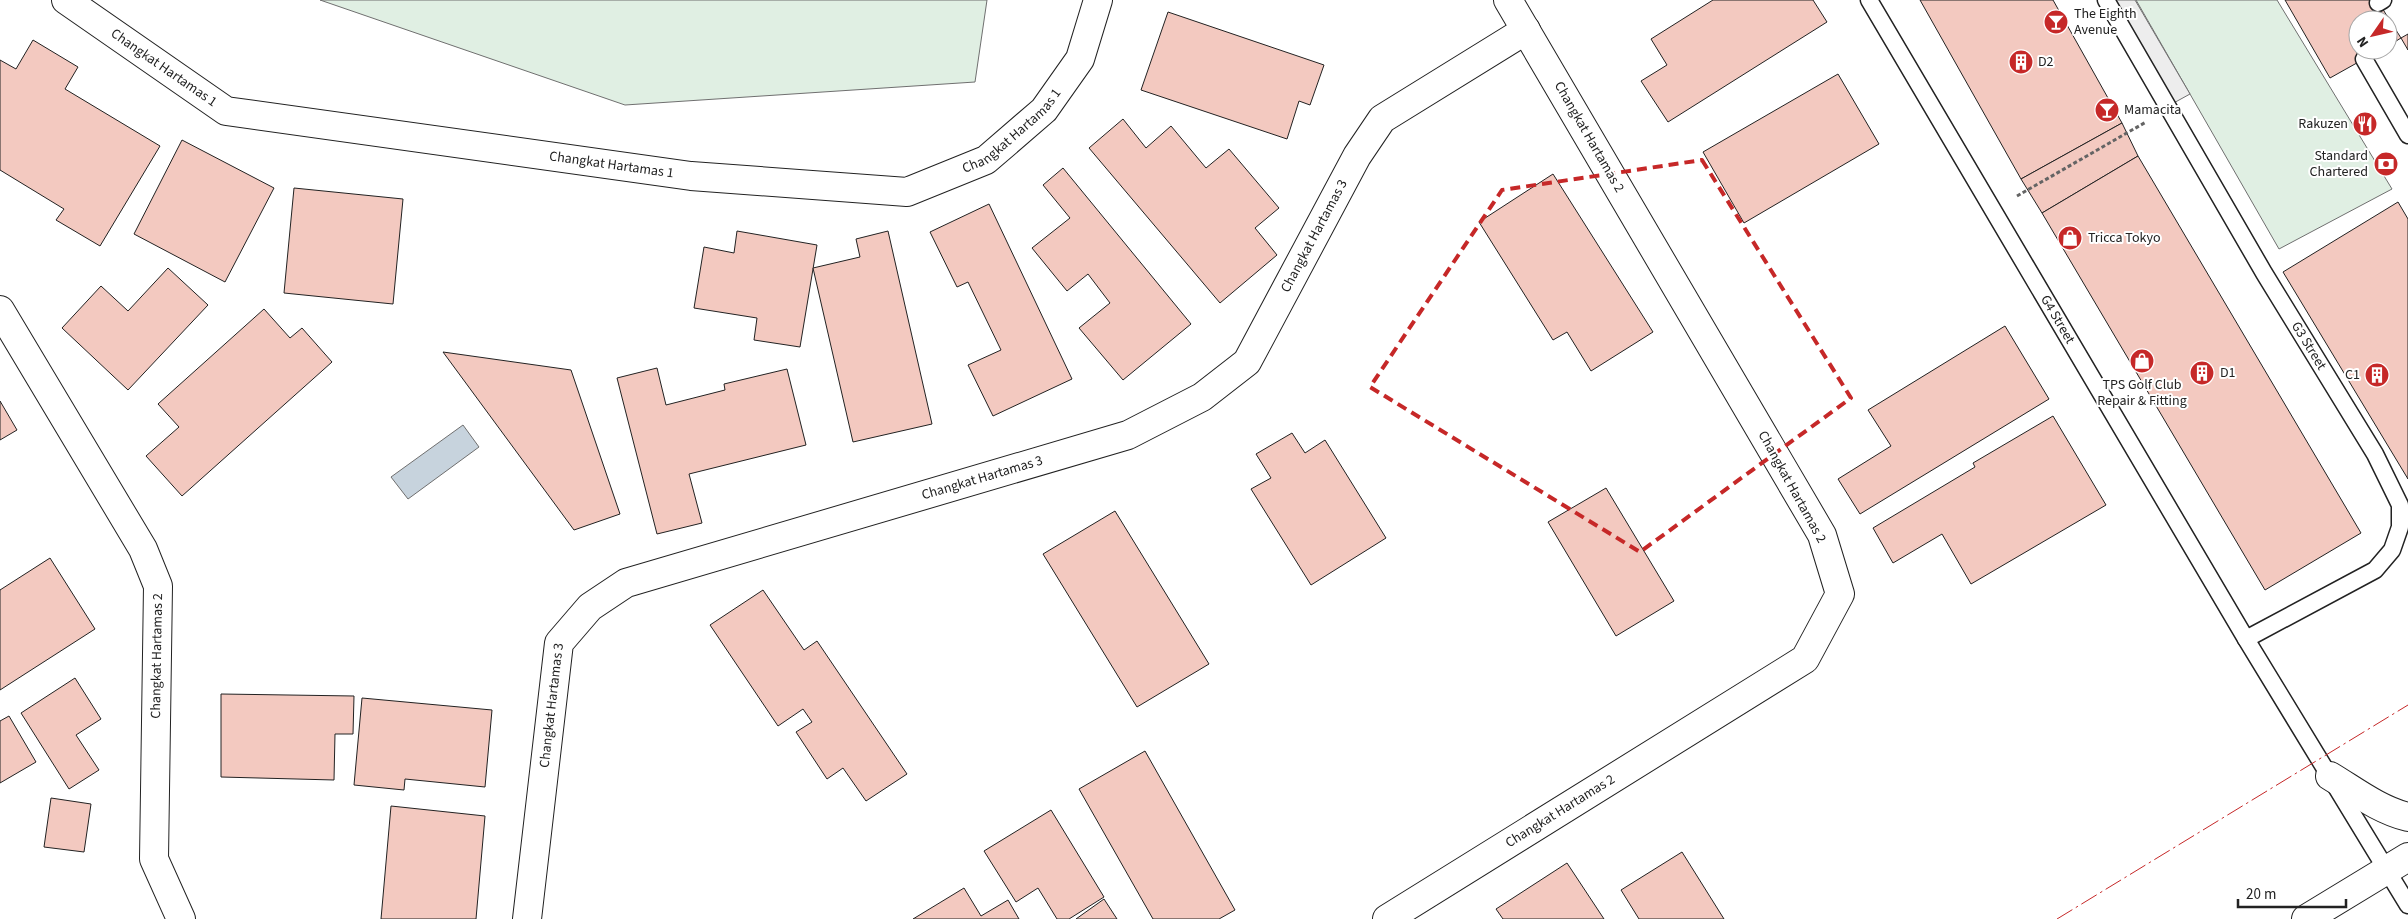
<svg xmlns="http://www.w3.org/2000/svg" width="2408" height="919" font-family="'Source Sans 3',sans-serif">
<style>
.green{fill:#e0efe3;stroke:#6f6f6f}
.parking{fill:#ededed;stroke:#6f6f6f}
.water{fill:#c7d3dd;stroke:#6f6f6f}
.building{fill:#f3c9c0;stroke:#222}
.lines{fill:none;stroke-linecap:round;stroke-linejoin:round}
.service-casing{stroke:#222;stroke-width:19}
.minor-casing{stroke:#222;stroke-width:30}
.tertiary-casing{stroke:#222;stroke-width:30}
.path{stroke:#646464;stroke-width:3;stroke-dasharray:4 2.5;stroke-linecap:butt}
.service{stroke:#fff;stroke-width:16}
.minor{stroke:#fff;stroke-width:28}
.tertiary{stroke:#fff;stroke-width:28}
.power{stroke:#c62828;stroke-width:1;stroke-dasharray:18 4 2.5 4;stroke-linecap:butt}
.marked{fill:none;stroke:#c62828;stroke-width:4;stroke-dasharray:10 6;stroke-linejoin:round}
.labels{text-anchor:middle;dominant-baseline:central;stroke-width:4;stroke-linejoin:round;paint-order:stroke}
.poi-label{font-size:14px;fill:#222;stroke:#fff;text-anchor:start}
.street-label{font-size:14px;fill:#222;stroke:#fff}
</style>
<rect width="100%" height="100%" fill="#fff"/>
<g class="green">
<path d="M 320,0 L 987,0 L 975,82 L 625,105 Z"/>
<path d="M 2136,0 L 2277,0 L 2392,189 L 2279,249 Z"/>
</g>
<path class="parking" d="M 2111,0 L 2135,0 L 2190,94 L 2170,105 Z"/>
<path class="water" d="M 463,425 L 479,447 L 408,499 L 391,477 Z"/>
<g class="building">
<path d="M 1713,0 L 1813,0 L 1827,22 L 1668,122 L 1641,81 L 1667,65 L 1651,39 Z"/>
<path d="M 1920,0 L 2053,0 L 2122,123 L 2021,179 Z"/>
<path d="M 2285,0 L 2377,0 L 2401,38 L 2388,46 L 2388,20 L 2358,20 L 2358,50 L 2380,50 L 2330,78 Z"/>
<path d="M 1168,12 L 1324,65 L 1310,105 L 1299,101 L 1287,139 L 1141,90 Z"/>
<path d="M 2408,34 L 2408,50 L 2401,38 Z"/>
<path d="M 33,40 L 78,67 L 65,89 L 160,146 L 100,246 L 56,220 L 64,209 L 0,170 L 0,60 L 16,69 Z"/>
<path d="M 1838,74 L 1879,144 L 1744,223 L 1703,152 Z"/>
<path d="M 1123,119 L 1146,148 L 1171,126 L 1206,168 L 1229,149 L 1279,208 L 1255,228 L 1277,255 L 1220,303 L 1089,148 Z"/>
<path d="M 2122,123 L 2138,156 L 2042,213 L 2021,179 Z"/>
<path d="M 182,140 L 274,188 L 225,282 L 134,234 Z"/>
<path d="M 2138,156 L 2361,533 L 2265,590 L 2042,213 Z"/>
<path d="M 1063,168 L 1191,324 L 1123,380 L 1079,328 L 1110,303 L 1088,274 L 1067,291 L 1032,248 L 1070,218 L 1043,185 Z"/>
<path d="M 1553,174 L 1653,332 L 1591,371 L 1567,332 L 1553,340 L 1479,222 Z"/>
<path d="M 294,188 L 403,199 L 393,304 L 284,293 Z"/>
<path d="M 2398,202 L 2408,219 L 2408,479 L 2283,272 Z"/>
<path d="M 989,204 L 1072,379 L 993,416 L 968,365 L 1001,350 L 968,282 L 957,287 L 930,232 Z"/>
<path d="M 737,231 L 817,245 L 800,347 L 754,340 L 757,318 L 694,308 L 704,247 L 734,253 Z"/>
<path d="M 888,231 L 932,424 L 853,442 L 813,268 L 860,257 L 856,239 Z"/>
<path d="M 168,268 L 208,305 L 128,390 L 62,328 L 101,286 L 128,311 Z"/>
<path d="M 264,309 L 290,338 L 302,328 L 332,362 L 182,496 L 146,456 L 179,427 L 158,404 Z"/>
<path d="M 2005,326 L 2049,399 L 1860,514 L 1838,479 L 1891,446 L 1868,410 Z"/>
<path d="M 443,352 L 571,370 L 620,514 L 574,530 Z"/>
<path d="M 657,368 L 666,405 L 725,390 L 724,384 L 787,369 L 806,445 L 689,474 L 702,523 L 657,534 L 617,378 Z"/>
<path d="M 0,401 L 17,430 L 0,440 Z"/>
<path d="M 2053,416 L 2106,505 L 1971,584 L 1942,534 L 1893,563 L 1873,528 L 1975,467 L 1973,463 Z"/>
<path d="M 1292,433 L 1305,453 L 1325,440 L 1386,538 L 1311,585 L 1251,489 L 1271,478 L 1256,454 Z"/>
<path d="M 1606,488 L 1674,601 L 1616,636 L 1548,522 Z"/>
<path d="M 1115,511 L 1209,664 L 1137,707 L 1043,554 Z"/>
<path d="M 50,558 L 95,629 L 0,690 L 0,590 Z"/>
<path d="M 763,590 L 804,650 L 817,641 L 907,774 L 866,801 L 843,768 L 827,779 L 796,732 L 812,722 L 803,709 L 778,726 L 710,625 Z"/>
<path d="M 75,678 L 101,719 L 76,735 L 99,770 L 69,789 L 21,713 Z"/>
<path d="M 221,694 L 354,696 L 353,734 L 335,734 L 334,780 L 221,777 Z"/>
<path d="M 362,698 L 492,710 L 485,787 L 405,779 L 404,790 L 354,785 Z"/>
<path d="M 9,716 L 36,762 L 0,783 L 0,721 Z"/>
<path d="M 1145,751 L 1235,910 L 1219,919 L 1153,919 L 1079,789 Z"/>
<path d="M 51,798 L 91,804 L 84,852 L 44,847 Z"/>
<path d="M 391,806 L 485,816 L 476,919 L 381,919 Z"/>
<path d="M 1051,810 L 1104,897 L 1069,919 L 1057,919 L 1038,888 L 1016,902 L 984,851 Z"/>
<path d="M 1682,852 L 1724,919 L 1639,919 L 1621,890 Z"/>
<path d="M 1567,863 L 1604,919 L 1503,919 L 1496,909 Z"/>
<path d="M 964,888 L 981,916 L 1008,900 L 1019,919 L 913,919 Z"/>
<path d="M 1104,899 L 1117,919 L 1076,919 Z"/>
</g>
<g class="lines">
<defs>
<g id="service">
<path id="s1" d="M 1869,0 L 2246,639 L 2408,905"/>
<path id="s2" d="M 2106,0 L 2264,273 L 2375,454 L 2400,505 L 2400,527 L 2392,550 L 2375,570 L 2246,639"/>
<path d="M 2378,3 L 2383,0"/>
<path d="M 2364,59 L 2408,135"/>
</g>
<g id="minor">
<path id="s3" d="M 66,0 L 226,111 L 691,176 L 907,192 L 986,160 L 1044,110 L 1080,59 L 1098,0"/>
<path d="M 0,310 L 143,549 L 158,586 L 154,859 L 181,919"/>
<path id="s4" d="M 527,919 L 559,643 L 590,607 L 626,583 L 1128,435 L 1202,397 L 1247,362 L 1357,156 L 1382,119 L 1526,30"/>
<path id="s5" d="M 1387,919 L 1805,659 L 1840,594 L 1822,535 L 1508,0"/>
</g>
<g id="tertiary">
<path d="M 2330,776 C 2355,791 2379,810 2408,817"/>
<path d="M 2306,919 L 2408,857"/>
</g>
</defs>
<use href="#service" class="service-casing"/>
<use href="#minor" class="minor-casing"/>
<use href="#tertiary" class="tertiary-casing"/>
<path class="path" d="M 2017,196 L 2146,122"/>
<use href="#service" class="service"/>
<use href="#minor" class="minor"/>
<use href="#tertiary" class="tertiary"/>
<path class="power" d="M 2057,919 L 2408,705"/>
</g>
<path class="marked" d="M 1702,160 L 1851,398 L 1640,552 L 1370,387 L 1502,190 Z"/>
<defs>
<symbol id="bar-disc" viewBox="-11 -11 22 22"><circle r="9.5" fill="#c62828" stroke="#fff"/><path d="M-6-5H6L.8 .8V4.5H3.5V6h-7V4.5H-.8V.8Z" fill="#fff"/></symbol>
<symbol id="building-disc" viewBox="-11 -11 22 22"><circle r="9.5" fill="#c62828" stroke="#fff"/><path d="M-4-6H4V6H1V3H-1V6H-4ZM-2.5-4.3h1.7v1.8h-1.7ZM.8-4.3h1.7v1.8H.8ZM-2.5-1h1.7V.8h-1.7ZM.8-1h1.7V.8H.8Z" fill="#fff"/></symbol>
<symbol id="restaurant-disc" viewBox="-11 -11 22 22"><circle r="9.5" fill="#c62828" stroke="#fff"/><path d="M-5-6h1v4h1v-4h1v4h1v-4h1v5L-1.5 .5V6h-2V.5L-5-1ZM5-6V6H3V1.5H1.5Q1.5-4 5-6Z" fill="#fff"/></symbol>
<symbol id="bank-disc" viewBox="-11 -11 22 22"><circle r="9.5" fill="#c62828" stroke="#fff"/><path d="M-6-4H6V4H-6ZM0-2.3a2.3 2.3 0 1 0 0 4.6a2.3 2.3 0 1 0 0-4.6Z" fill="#fff"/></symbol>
<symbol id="shop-disc" viewBox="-11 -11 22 22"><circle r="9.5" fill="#c62828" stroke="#fff"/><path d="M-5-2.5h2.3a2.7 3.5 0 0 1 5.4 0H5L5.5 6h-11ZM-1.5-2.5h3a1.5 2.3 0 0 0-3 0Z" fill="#fff"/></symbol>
</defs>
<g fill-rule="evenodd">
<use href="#bar-disc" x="2042" y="8" width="28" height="28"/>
<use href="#building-disc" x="2007" y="48" width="28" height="28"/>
<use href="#bar-disc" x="2093" y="96" width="28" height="28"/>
<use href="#restaurant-disc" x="2351" y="110" width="28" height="28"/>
<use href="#bank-disc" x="2372" y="150" width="28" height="28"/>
<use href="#shop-disc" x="2056" y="224" width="28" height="28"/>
<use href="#shop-disc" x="2128" y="347" width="28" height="28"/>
<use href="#building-disc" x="2188" y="359" width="28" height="28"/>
<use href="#building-disc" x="2363" y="361" width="28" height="28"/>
</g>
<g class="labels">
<g class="poi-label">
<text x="2074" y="14">The Eighth<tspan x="2074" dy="16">Avenue</tspan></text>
<text x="2038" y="62">D2</text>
<text x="2124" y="110">Mamacita</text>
<text x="2348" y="124" text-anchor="end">Rakuzen</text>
<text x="2368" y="156" text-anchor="end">Standard<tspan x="2368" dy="16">Chartered</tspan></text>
<text x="2088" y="238">Tricca Tokyo</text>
<text x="2220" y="373">D1</text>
<text x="2360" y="375" text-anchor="end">C1</text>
<text x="2142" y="385" text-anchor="middle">TPS Golf Club<tspan x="2142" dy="16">Repair &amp; Fitting</tspan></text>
</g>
<g class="street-label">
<text stroke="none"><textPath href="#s3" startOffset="119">Changkat Hartamas 1</textPath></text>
<text stroke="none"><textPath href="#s3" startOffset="1004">Changkat Hartamas 1</textPath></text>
<text transform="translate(1589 137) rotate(60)">Changkat Hartamas 2</text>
<text stroke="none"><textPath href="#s3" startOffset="584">Changkat Hartamas 1</textPath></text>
<text stroke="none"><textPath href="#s4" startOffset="1175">Changkat Hartamas 3</textPath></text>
<text stroke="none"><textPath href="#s1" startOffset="371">G4 Street</textPath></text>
<text stroke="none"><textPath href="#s2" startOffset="401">G3 Street</textPath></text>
<text stroke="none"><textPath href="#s4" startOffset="740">Changkat Hartamas 3</textPath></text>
<text transform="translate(1792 487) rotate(61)">Changkat Hartamas 2</text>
<text transform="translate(157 656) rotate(-89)">Changkat Hartamas 2</text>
<text stroke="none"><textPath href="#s4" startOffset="215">Changkat Hartamas 3</textPath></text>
<text stroke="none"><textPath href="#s5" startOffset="204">Changkat Hartamas 2</textPath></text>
</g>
</g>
<g transform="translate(2373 35) rotate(236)"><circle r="24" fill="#ffffff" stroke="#a7a7a7"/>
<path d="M0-4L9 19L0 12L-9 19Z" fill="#c62828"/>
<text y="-8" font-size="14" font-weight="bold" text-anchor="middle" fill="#222222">N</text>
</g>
<path d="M2238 899v8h108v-8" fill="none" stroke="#222222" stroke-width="2.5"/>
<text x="2246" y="899" font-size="15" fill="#222222" stroke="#ffffff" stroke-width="4" paint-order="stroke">20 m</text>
</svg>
